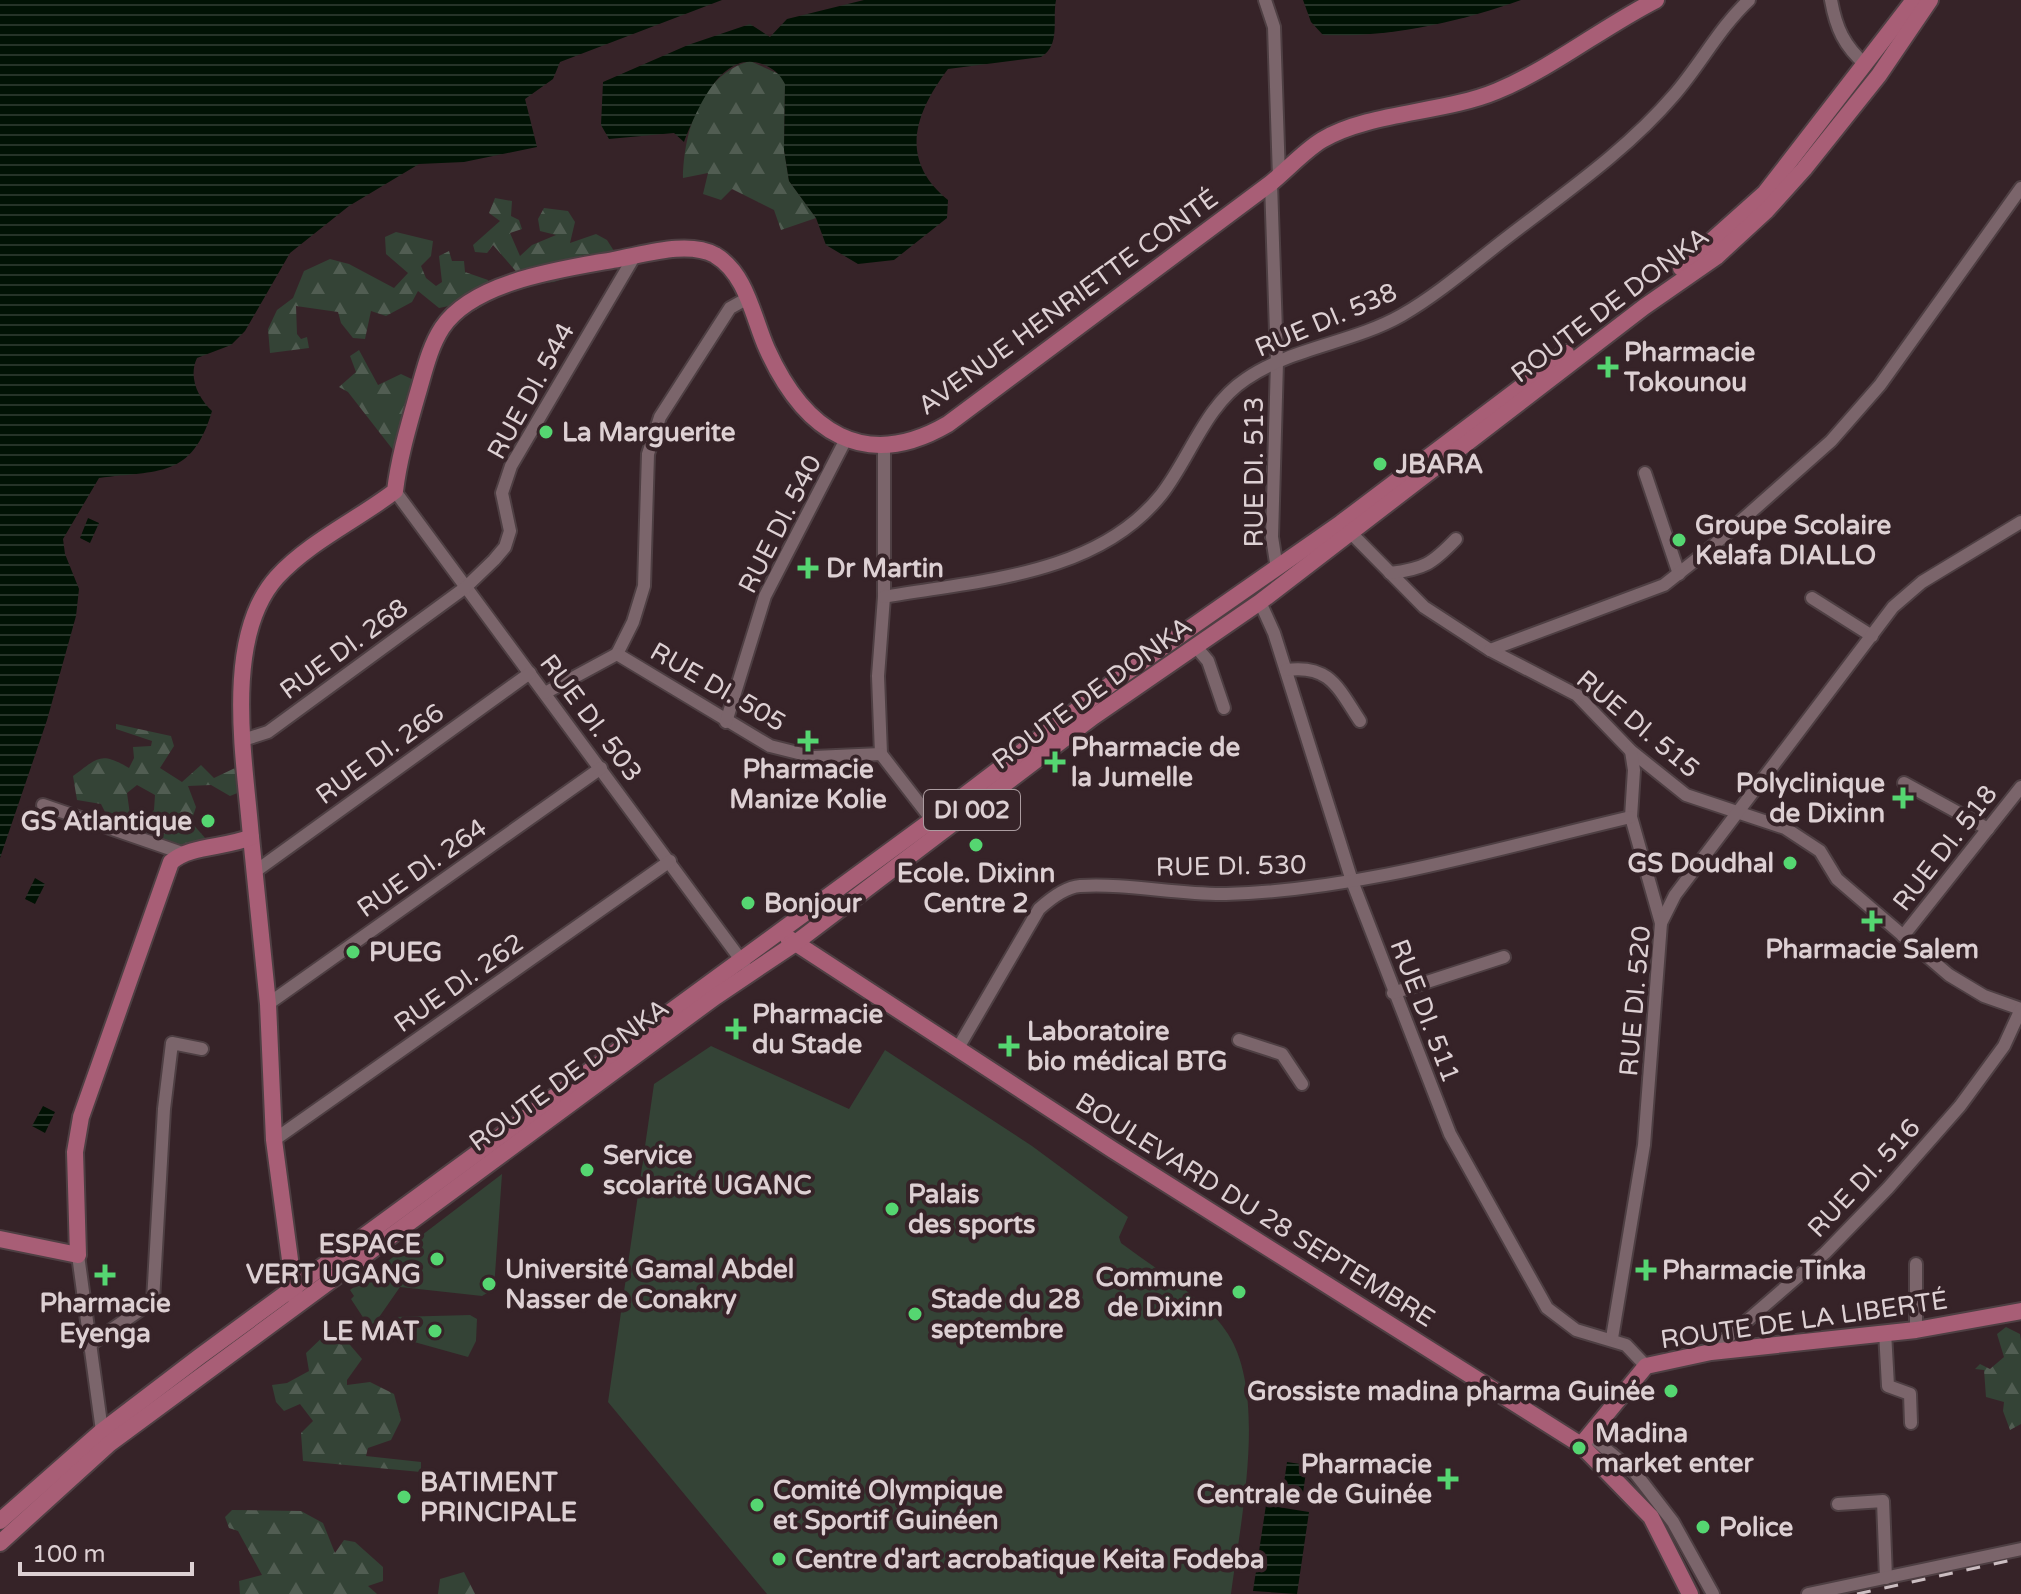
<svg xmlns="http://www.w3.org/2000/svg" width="2021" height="1594" font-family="'Varela Round',sans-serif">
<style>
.forest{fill:url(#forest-firs)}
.park{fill:#344336}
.water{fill:url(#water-rules)}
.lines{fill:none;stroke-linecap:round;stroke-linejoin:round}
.minor-casing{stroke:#4e3f43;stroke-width:16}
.major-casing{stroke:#4e3f43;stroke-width:20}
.minor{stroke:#7b656b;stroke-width:12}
.major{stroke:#a85e76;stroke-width:16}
.rail{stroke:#cbbdc1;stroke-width:3;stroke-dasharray:14 14;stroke-linecap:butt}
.poi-dot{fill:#55d671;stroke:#362328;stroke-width:3}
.labels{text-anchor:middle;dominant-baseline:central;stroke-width:8;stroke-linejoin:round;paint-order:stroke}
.shield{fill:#362328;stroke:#ab9ca0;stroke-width:2}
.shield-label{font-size:24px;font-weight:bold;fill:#ddd0d3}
.street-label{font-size:26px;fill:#ddd0d3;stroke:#362328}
.poi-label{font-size:26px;font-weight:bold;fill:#ddd0d3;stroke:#362328;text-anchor:start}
</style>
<defs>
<pattern id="forest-firs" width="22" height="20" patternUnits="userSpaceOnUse" patternTransform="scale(2)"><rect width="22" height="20" fill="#344336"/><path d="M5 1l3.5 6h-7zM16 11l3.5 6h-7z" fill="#515d52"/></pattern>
<pattern id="water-rules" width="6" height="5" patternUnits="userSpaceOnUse" patternTransform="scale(2)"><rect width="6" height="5" fill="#011204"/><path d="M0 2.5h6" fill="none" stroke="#263328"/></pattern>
</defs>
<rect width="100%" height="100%" fill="#362328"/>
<g class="forest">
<path d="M 750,61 L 781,75 L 785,84 L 784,150 L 789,181 L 816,218 L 781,230 L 774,210 L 732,189 L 721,200 L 703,194 L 708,173 L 683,178 C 684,132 700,75 750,61 Z"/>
<path d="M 495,198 L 512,201 L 511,216 L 519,220 L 522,229 L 510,233 L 520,256 L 532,245 L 556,235 L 540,231 L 538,219 L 544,208 L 568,211 L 575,222 L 570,243 L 596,234 L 607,240 L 614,251 L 611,258 L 582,255 L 574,275 L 554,282 L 528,285 L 493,245 L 487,253 L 475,252 L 473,245 L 500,221 L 489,213 Z"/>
<path d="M 396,232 L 433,241 L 431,256 L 421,266 L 426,278 L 436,286 L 442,282 L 439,256 L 449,251 L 452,261 L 464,261 L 465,272 L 488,280 L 494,296 C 482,308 474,314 456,311 L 454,305 L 439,308 L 418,291 L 412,302 L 386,316 L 371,311 L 365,339 L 353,338 L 341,323 L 338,312 L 296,306 L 297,334 L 301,339 L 307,337 L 309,348 L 270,353 L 268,329 L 277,310 L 293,298 L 304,271 L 330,259 L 349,264 L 394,288 L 408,273 L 386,254 L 385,237 Z"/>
<path d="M 359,350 L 378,385 L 401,374 L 418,382 L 397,455 L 348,392 L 339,387 L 356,372 L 350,356 Z"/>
<path d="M 116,724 L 171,736 L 174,746 L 160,768 L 182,782 L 201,765 L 214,778 L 235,768 L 243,769 L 245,790 L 230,796 L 211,785 L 188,786 L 196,807 L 191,822 L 206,839 L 186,856 L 136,834 L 139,825 L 154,810 L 155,795 L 137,785 L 127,793 L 131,822 L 122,826 L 110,822 L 101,804 L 77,800 L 73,776 C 98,758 100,751 129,768 L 134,758 L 133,747 L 151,746 L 152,741 L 116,729 Z"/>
<path d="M 2006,1327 L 2020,1334 L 2021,1341 L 2021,1424 L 2010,1430 L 2003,1411 L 2004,1402 L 1986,1397 L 1984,1370 L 1975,1369 L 1980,1364 L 1990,1369 L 2004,1357 L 1997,1334 Z"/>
<path d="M 328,1332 L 345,1339 L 362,1359 L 347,1380 L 347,1385 L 370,1382 L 394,1394 L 401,1420 L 391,1440 L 368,1448 L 366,1456 L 421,1462 L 421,1472 L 303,1461 L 301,1433 L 313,1421 L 300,1404 L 284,1411 L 276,1402 L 272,1385 L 287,1383 L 309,1371 L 306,1353 Z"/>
<path d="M 232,1510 L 301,1511 L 323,1523 L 335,1553 L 344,1540 L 355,1542 L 383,1567 L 383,1581 L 368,1586 L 377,1594 L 240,1594 L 239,1581 L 262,1575 L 238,1531 L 229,1528 L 225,1517 Z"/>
<path d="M 464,1572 L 475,1594 L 438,1594 L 440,1579 Z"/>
</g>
<g class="park">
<path d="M 711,1046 L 849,1109 L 885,1050 L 1032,1146 L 1128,1217 L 1119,1237 L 1121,1243 C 1154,1268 1206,1299 1228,1334 C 1268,1396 1240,1524 1231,1594 L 767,1594 L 608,1402 L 654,1084 Z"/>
<path d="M 502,1174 L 494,1289 L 482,1296 L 400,1287 L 375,1323 L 368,1325 L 351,1299 L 354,1296 L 350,1290 Z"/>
<path d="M 470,1315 L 477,1319 L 476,1341 L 468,1357 L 389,1335 L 386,1329 L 394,1317 Z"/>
</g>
<g class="water">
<path d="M 0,0 L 722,0 L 560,62 L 553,79 L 525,99 L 537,147 L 464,162 L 419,164 L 349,206 L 290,253 L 245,331 L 231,345 L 197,358 C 188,377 198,398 212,411 C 192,479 158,470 99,478 L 63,539 L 65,554 L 79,589 L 76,616 L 47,720 L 0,858 Z"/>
<path d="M 864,0 L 1056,0 C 1052,20 1061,45 1041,57 L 948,69 C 915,113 898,159 948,200 L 947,218 L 894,260 L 858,264 L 826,245 L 816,218 L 789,181 L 784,150 L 785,84 C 780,74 773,68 762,64 C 720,49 696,113 684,142 L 674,133 L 609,139 L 601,125 L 603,82 L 688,45 L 750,24 L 770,37 L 787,19 Z"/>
<path d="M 1303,0 L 1521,0 C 1460,22 1388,38 1323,35 L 1311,22 Z"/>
<path d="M 88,518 L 99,523 L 90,543 L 80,538 Z"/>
<path d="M 35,878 L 45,884 L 35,904 L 25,899 Z"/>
<path d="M 43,1106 L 55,1112 L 45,1133 L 32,1126 Z"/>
<path d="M 1287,1462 L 1307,1465 L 1302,1500 L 1282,1497 Z"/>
<path d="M 1266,1505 L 1309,1512 L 1297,1594 L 1253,1591 Z"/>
</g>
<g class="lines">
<defs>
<g id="minor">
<path d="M 1265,0 L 1274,27 L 1279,177"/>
<path d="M 1831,0 C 1836,28 1844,46 1866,65"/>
<path d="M 1271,183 L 1277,362 L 1272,537 L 1277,569"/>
<path d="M 884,447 L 884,597 L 878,676 L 881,754 L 932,820"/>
<path d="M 1645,473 L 1679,574"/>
<path d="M 395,491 L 744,964"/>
<path d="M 1351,533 L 1424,607 L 1490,650 L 1577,695 L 1631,751 L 1686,795 L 1785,828 L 1820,851 L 1837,879 L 1949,975 L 1984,996 L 2021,1009"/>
<path d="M 1390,573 C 1424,569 1432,564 1456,539"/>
<path d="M 884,597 C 979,580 1096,576 1161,495 C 1190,458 1205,406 1246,379 C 1293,347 1353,343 1402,315 C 1440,293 1475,262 1509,236 C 1566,192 1627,150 1674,95 C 1701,64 1719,28 1749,0"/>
<path d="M 1812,598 L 1872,636"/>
<path d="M 1260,602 L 1274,633 L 1352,881 L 1450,1134 L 1547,1308 L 1576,1330 L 1626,1345 L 1646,1366"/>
<path d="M 1197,648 L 1208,661 L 1224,708"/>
<path d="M 1490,650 L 1664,585 L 1707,551 L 1831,441 L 1880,385 L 2021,188"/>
<path d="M 617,654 L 633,622 L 644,586 L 648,454 L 660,417 L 730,308 L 748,298"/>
<path d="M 1286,670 C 1330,664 1338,688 1360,721"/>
<path d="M 545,693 L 617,654 L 770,746 L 814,757 L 881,754"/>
<path d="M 726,722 L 765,596 L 846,439"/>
<path d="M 243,740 L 268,732 L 466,587 L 494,560 L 505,547 L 510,531 L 502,493 L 511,466 L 634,257"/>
<path d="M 1631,751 L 1634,770 L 1631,817 L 1661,923"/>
<path d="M 1904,783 L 1988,829"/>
<path d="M 43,805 L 182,853"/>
<path d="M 256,871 L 530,673"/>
<path d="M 1903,936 L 2021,787"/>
<path d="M 1393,993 L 1504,957"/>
<path d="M 268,1004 L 601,768"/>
<path d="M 1239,1040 L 1282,1054 L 1302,1084"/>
<path d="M 958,1048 L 1039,909 C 1050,899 1065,887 1080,886 C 1128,883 1178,895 1226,894 C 1363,890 1498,848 1631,817"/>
<path d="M 274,1140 L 670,861"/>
<path d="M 78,1255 L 102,1431"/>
<path d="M 1916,1264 L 1916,1330"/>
<path d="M 1885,1332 L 1888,1386 L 1910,1394 L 1911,1423"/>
<path d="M 1612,1338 L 1644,1145 L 1661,923 L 1675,895 L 1893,607 L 1922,582 L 2021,522"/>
<path d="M 88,1346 L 153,1301 L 164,1109 L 172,1043 L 202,1049"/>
<path d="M 1711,1352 L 1825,1253 L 1888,1188 L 1960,1106 L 2004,1046 L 2021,1009"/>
<path d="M 1589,1435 L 1636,1474 L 1673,1522 L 1713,1594"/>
<path d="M 1838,1504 L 1883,1501 L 1886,1578"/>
<path d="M 1808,1594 L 2021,1549"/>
</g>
<g id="major">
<path d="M 1681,268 L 1765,193 L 1914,0"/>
<path d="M 251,837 L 268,1004 L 274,1140 L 295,1297"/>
<path d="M 788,938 L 1113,1150 L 1581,1445 L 1651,1517 L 1690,1594"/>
<path d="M 0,1239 L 78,1255 L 75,1152 L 81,1117 L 171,862 C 190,845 226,848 251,837 C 245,761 222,638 277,577 C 309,542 357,520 395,491 C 399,458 408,428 417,396 C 424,373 429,348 442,328 C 473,281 563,269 613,260 C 643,255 687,240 715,255 C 747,274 753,318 767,349 C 804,431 864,473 948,424 L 1271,183 C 1287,170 1304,151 1322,140 C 1369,112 1445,113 1497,91 C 1554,67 1601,28 1656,0"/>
<path d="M 1581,1445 L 1646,1366 L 1711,1352 L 1916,1330 L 2021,1311"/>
<path d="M 0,1521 L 102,1431 L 199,1357 L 932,820 L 1120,677 L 1341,523 L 1566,353"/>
<path d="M 0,1543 L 109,1444 L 715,997 L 794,944 L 1093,717 L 1260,602 L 1644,307 L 1716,257 L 1767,210 L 1804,169 L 1879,75 L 1930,0"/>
</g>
</defs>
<use href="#minor" class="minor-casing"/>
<use href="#major" class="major-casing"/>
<use href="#minor" class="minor"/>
<use href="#major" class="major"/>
<path class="rail" d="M 1857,1594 L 2021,1558"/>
</g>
<g class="poi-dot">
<path d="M1604 355h8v8h8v8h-8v8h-8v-8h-8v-8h8z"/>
<circle cx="546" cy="432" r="8"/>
<circle cx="1380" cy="464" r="8"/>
<circle cx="1679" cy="540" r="8"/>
<path d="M804 556h8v8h8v8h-8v8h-8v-8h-8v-8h8z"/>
<path d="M804 729h8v8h8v8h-8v8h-8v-8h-8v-8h8z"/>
<path d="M1051 750h8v8h8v8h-8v8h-8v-8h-8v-8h8z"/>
<path d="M1899 786h8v8h8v8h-8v8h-8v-8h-8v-8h8z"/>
<circle cx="208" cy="821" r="8"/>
<circle cx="976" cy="845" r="8"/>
<circle cx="1790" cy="863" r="8"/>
<circle cx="748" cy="903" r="8"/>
<path d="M1868 909h8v8h8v8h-8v8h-8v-8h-8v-8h8z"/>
<circle cx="353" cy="952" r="8"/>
<path d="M732 1017h8v8h8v8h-8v8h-8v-8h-8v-8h8z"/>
<path d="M1005 1034h8v8h8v8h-8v8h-8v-8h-8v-8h8z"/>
<circle cx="587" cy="1170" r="8"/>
<circle cx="892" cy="1209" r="8"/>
<circle cx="437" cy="1259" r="8"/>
<path d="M1642 1258h8v8h8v8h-8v8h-8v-8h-8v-8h8z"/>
<path d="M101 1263h8v8h8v8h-8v8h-8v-8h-8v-8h8z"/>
<circle cx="489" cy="1284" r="8"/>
<circle cx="1239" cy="1292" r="8"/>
<circle cx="915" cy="1314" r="8"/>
<circle cx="435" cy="1331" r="8"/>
<circle cx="1671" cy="1391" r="8"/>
<circle cx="1579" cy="1448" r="8"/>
<path d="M1444 1467h8v8h8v8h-8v8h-8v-8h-8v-8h8z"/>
<circle cx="404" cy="1497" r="8"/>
<circle cx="757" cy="1505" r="8"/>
<circle cx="1703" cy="1527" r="8"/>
<circle cx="779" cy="1559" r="8"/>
</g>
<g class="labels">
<rect class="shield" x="924" y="790" width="96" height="40" rx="6"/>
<g class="shield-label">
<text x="972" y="810">DI 002</text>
</g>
<g class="street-label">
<text transform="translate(1068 302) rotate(-36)">AVENUE HENRIETTE CONTÉ</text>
<text transform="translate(1610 305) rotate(-37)">ROUTE DE DONKA</text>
<text transform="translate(1326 320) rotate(-23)">RUE DI. 538</text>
<text transform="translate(531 391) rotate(-61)">RUE DI. 544</text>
<text transform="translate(1254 472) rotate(-90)">RUE DI. 513</text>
<text transform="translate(780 524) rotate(-63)">RUE DI. 540</text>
<text transform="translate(344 649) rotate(-36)">RUE DI. 268</text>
<text transform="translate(718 687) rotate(30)">RUE DI. 505</text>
<text transform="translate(1092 693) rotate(-36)">ROUTE DE DONKA</text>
<text transform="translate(591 718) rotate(53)">RUE DI. 503</text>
<text transform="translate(1638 724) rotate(40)">RUE DI. 515</text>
<text transform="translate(380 754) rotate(-36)">RUE DI. 266</text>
<text transform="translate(1945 848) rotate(-52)">RUE DI. 518</text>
<text transform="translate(1231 866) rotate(-1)">RUE DI. 530</text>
<text transform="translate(422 868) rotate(-35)">RUE DI. 264</text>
<text transform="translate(459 983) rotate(-35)">RUE DI. 262</text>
<text transform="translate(1635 1001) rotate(-85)">RUE DI. 520</text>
<text transform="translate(1425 1011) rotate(69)">RUE DI. 511</text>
<text transform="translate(569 1075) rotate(-36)">ROUTE DE DONKA</text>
<text transform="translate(1864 1178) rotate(-47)">RUE DI. 516</text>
<text transform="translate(1255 1210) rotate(32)">BOULEVARD DU 28 SEPTEMBRE</text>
<text transform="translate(1804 1320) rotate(-8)">ROUTE DE LA LIBERTÉ</text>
</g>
<g class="poi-label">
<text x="1624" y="352">Pharmacie<tspan x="1624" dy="30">Tokounou</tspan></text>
<text x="562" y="432">La Marguerite</text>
<text x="1396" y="464">JBARA</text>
<text x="1695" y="525">Groupe Scolaire<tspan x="1695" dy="30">Kelafa DIALLO</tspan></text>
<text x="826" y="568">Dr Martin</text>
<text x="1071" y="747">Pharmacie de<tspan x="1071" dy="30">la Jumelle</tspan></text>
<text x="808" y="769" text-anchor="middle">Pharmacie<tspan x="808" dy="30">Manize Kolie</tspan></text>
<text x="1885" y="783" text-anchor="end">Polyclinique<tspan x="1885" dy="30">de Dixinn</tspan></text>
<text x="192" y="821" text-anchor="end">GS Atlantique</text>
<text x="1774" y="863" text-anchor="end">GS Doudhal</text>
<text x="976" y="873" text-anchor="middle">Ecole. Dixinn<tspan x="976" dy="30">Centre 2</tspan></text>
<text x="764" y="903">Bonjour</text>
<text x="1872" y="949" text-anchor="middle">Pharmacie Salem</text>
<text x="369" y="952">PUEG</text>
<text x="752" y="1014">Pharmacie<tspan x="752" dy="30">du Stade</tspan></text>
<text x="1027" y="1031">Laboratoire<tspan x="1027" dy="30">bio médical BTG</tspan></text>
<text x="603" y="1155">Service<tspan x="603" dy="30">scolarité UGANC</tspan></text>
<text x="908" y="1194">Palais<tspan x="908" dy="30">des sports</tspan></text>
<text x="421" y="1244" text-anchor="end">ESPACE<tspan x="421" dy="30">VERT UGANG</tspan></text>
<text x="505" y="1269">Université Gamal Abdel<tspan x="505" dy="30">Nasser de Conakry</tspan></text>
<text x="1662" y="1270">Pharmacie Tinka</text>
<text x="1223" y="1277" text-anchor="end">Commune<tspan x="1223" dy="30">de Dixinn</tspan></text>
<text x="931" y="1299">Stade du 28<tspan x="931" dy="30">septembre</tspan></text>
<text x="105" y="1303" text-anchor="middle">Pharmacie<tspan x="105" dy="30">Eyenga</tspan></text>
<text x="419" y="1331" text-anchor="end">LE MAT</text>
<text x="1655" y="1391" text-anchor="end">Grossiste madina pharma Guinée</text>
<text x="1595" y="1433">Madina<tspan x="1595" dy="30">market enter</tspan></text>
<text x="1432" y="1464" text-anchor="end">Pharmacie<tspan x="1432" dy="30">Centrale de Guinée</tspan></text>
<text x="420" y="1482">BATIMENT<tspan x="420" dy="30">PRINCIPALE</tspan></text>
<text x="773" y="1490">Comité Olympique<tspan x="773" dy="30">et Sportif Guinéen</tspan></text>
<text x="1719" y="1527">Police</text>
<text x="795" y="1559">Centre d'art acrobatique Keita Fodeba</text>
</g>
</g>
<path d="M20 1562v12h172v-12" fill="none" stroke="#ddd0d3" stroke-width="4"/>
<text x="32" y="1562" font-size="24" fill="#ddd0d3" stroke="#362328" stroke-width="6" paint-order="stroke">100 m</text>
</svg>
